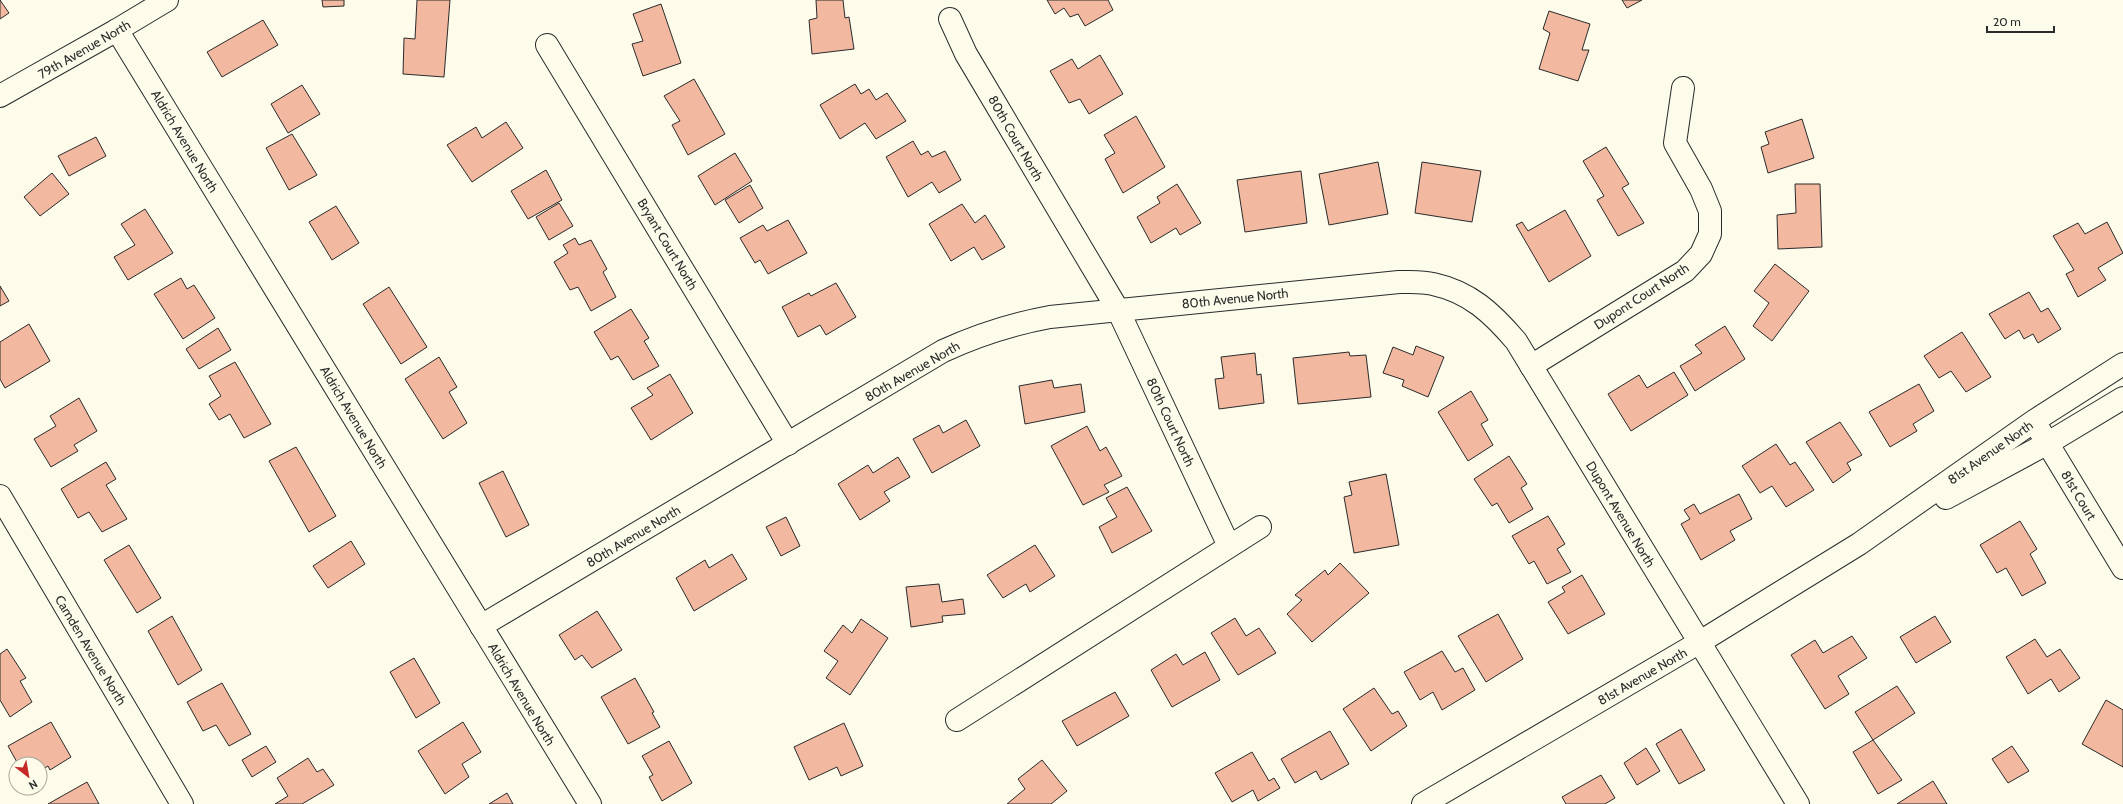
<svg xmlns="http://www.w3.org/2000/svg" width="2123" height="804" font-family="Cabin,sans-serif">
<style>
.building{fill:#f2b8a0;stroke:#2b2b2b}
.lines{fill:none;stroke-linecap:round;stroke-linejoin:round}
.minor-casing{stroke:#2b2b2b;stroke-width:24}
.minor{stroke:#fdfbea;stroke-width:22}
.labels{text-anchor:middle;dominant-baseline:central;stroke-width:3;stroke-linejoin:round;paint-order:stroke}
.street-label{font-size:13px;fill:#2b2b2b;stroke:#fdfbea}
</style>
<rect width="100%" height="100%" fill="#fdfbea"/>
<g class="building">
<path d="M 0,0 L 9,13 L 0,19 Z"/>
<path d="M 322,0 L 344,0 L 344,6 L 323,7 Z"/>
<path d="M 417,0 L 450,0 L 444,77 L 403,74 L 404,38 L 415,39 Z"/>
<path d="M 816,0 L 843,0 L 845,18 L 849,17 L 854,49 L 812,54 L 809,20 L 817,18 Z"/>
<path d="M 1047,0 L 1108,0 L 1113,10 L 1085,26 L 1078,14 L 1070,17 L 1064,8 L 1055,14 Z"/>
<path d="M 1622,0 L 1642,0 L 1627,8 Z"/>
<path d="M 661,4 L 681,63 L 643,76 L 632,44 L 643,41 L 633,14 Z"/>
<path d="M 1549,11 L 1590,24 L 1582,50 L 1589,50 L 1578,81 L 1539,69 L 1550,33 L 1543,29 Z"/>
<path d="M 263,20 L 278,45 L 222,77 L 207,52 Z"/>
<path d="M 1100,55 L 1123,94 L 1089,114 L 1080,99 L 1069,103 L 1050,71 L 1072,59 L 1078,69 Z"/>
<path d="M 694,79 L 725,134 L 688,155 L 672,125 L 680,121 L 664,96 Z"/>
<path d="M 855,84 L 861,94 L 869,89 L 876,100 L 887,93 L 906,121 L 876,139 L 865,123 L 840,139 L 820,105 Z"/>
<path d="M 302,85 L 320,114 L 288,133 L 271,104 Z"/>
<path d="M 1136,116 L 1165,167 L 1123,193 L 1105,159 L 1115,153 L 1104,135 Z"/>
<path d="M 1802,119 L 1814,158 L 1768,173 L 1761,147 L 1769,144 L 1765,132 Z"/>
<path d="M 506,122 L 523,148 L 472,182 L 447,145 L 476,127 L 482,138 Z"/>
<path d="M 292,134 L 317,175 L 289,190 L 266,148 Z"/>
<path d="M 96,137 L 106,156 L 69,176 L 58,156 Z"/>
<path d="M 913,141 L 921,155 L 928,151 L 932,157 L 945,151 L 961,180 L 939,193 L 932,182 L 908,197 L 886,157 Z"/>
<path d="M 1606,147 L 1629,184 L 1622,188 L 1644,223 L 1618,236 L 1597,200 L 1604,196 L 1583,161 Z"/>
<path d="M 735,153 L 752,181 L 715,205 L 698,176 Z"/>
<path d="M 1378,162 L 1388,214 L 1329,225 L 1319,174 Z"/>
<path d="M 1422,162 L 1481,171 L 1472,222 L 1415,213 Z"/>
<path d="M 546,170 L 562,200 L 528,219 L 511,191 Z"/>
<path d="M 1301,171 L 1307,223 L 1245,232 L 1237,180 Z"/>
<path d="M 52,173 L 69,194 L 40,216 L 24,197 Z"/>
<path d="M 1177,184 L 1201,223 L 1180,235 L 1176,228 L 1151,243 L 1137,217 L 1160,203 L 1157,197 Z"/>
<path d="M 1795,184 L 1820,184 L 1822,247 L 1778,249 L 1777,215 L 1796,213 Z"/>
<path d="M 750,185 L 763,208 L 739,223 L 725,200 Z"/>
<path d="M 559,203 L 573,226 L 549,240 L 536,217 Z"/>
<path d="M 962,204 L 975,223 L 985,215 L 1005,247 L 982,260 L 974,247 L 951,261 L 929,224 Z"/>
<path d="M 336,206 L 359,243 L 332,260 L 309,222 Z"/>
<path d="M 145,209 L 173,253 L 128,280 L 114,257 L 135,245 L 121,224 Z"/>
<path d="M 1565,210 L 1591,256 L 1549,282 L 1516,225 L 1522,222 L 1528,231 Z"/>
<path d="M 788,220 L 807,253 L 768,274 L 760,260 L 755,263 L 740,238 L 763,225 L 767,231 Z"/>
<path d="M 2107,222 L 2123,253 L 2098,268 L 2106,280 L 2078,297 L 2066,274 L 2074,270 L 2053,236 L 2078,223 L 2085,234 Z"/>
<path d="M 575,238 L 579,245 L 591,240 L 607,269 L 603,272 L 616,297 L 591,311 L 578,287 L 570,290 L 554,262 L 568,253 L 563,245 Z"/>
<path d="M 1775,264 L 1809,291 L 1772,341 L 1753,326 L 1769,303 L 1754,291 Z"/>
<path d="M 181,278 L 187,289 L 194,285 L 215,318 L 183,339 L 154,294 Z"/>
<path d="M 836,283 L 856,317 L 826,335 L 820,325 L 798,337 L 782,307 L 809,293 L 811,296 Z"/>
<path d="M 0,286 L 9,301 L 0,306 Z"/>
<path d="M 389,287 L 427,347 L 401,364 L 363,304 Z"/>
<path d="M 2029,292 L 2041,312 L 2048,308 L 2061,329 L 2038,343 L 2033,334 L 2024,339 L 2019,330 L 2005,339 L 1989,314 Z"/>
<path d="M 631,309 L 649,338 L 644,341 L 659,366 L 633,380 L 618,356 L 611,360 L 594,332 Z"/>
<path d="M 29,324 L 50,361 L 5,388 L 0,379 L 0,342 Z"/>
<path d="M 1725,326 L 1745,359 L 1695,391 L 1680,366 L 1702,353 L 1695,345 Z"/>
<path d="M 218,328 L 231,350 L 199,369 L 186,349 Z"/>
<path d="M 1962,332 L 1991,377 L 1966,392 L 1951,371 L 1939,378 L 1924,356 Z"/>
<path d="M 1416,346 L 1444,357 L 1428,397 L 1402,386 L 1404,380 L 1383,373 L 1393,347 L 1413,355 Z"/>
<path d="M 1349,352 L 1350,356 L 1366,355 L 1371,397 L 1298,404 L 1293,358 Z"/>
<path d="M 1255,353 L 1257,375 L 1261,374 L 1264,403 L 1219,409 L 1215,379 L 1224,378 L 1221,357 Z"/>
<path d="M 439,357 L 457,387 L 449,392 L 467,423 L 443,439 L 405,379 Z"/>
<path d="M 235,362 L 271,424 L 244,438 L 230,414 L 219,420 L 209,404 L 221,396 L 209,376 Z"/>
<path d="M 1674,372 L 1688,395 L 1631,431 L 1608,394 L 1639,375 L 1647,388 Z"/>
<path d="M 670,374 L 693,413 L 651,440 L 631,408 L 653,395 L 647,388 Z"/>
<path d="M 1052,380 L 1054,388 L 1081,384 L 1085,412 L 1025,424 L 1019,386 Z"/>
<path d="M 1919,384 L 1934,411 L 1913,424 L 1917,431 L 1890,447 L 1869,412 Z"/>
<path d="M 1471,391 L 1488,420 L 1481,424 L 1493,445 L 1468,461 L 1438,412 Z"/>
<path d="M 79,398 L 97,431 L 74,445 L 78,451 L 51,467 L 34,439 L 56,426 L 50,416 Z"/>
<path d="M 966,420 L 980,446 L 932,473 L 913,439 L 939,425 L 943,433 Z"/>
<path d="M 1840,422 L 1862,455 L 1847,463 L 1851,470 L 1833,483 L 1806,442 Z"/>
<path d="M 1087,426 L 1100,451 L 1106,447 L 1122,476 L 1104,485 L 1109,492 L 1083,505 L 1051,446 Z"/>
<path d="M 1776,444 L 1790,465 L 1795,462 L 1814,490 L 1786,507 L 1772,486 L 1760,493 L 1742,466 Z"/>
<path d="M 296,447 L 336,516 L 309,532 L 269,461 Z"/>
<path d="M 1509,456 L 1527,484 L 1521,488 L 1533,509 L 1509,523 L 1497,503 L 1492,506 L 1474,479 Z"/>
<path d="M 898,457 L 910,477 L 884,492 L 890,501 L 860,520 L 838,484 L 868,465 L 873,473 Z"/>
<path d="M 106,462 L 116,479 L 106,485 L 127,519 L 102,532 L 89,512 L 78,518 L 61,489 Z"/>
<path d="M 503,471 L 529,525 L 506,537 L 479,483 Z"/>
<path d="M 1386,474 L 1399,545 L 1354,553 L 1344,497 L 1352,495 L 1349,482 Z"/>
<path d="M 1127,487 L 1152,531 L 1112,553 L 1099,527 L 1117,517 L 1106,498 Z"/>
<path d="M 1739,494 L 1752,519 L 1730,531 L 1735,540 L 1701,560 L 1681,524 L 1690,519 L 1684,510 L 1694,504 L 1700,514 Z"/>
<path d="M 1548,516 L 1565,544 L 1557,549 L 1571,572 L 1547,584 L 1534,561 L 1529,564 L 1512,536 Z"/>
<path d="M 786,517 L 800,546 L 781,556 L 766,527 Z"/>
<path d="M 2020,521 L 2037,549 L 2030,554 L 2046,583 L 2022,596 L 2006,568 L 1997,573 L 1980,545 Z"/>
<path d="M 351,541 L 365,564 L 328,588 L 313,566 Z"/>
<path d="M 129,545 L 161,598 L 137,613 L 104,560 Z"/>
<path d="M 1035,545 L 1055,576 L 1030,592 L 1026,584 L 1003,598 L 987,575 Z"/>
<path d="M 732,554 L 747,579 L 694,611 L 676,578 L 705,560 L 709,568 Z"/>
<path d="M 1340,563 L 1369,593 L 1312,642 L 1287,614 L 1302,600 L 1295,595 L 1325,570 L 1328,575 Z"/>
<path d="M 1582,575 L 1605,614 L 1568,634 L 1548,602 L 1565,592 L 1562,587 Z"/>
<path d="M 939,584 L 942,602 L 963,599 L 965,614 L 942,616 L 943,622 L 911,627 L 906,587 Z"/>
<path d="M 597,611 L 622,650 L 592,668 L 582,655 L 575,660 L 559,635 Z"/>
<path d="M 1498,614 L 1523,659 L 1486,682 L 1458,636 Z"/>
<path d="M 172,616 L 202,670 L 178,685 L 148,631 Z"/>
<path d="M 1935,616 L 1951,642 L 1916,663 L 1900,637 Z"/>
<path d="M 1235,618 L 1246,636 L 1259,628 L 1276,653 L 1238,675 L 1211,633 Z"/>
<path d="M 861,619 L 888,638 L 850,695 L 826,678 L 838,661 L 824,651 L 843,625 L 852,633 Z"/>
<path d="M 1852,636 L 1867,658 L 1838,676 L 1849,694 L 1825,709 L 1791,655 L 1815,640 L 1823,653 Z"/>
<path d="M 2035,639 L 2047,657 L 2060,649 L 2080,678 L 2059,692 L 2051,679 L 2028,694 L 2006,657 Z"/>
<path d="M 7,649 L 26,678 L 20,681 L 32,702 L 10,717 L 0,700 L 0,654 Z"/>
<path d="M 1442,651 L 1455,672 L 1463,668 L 1475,690 L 1442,710 L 1433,692 L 1420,700 L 1404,672 Z"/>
<path d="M 1205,652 L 1220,680 L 1172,707 L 1151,670 L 1176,654 L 1183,665 Z"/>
<path d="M 414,658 L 440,703 L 416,718 L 390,672 Z"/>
<path d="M 635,678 L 654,712 L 652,713 L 660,727 L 628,744 L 601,697 Z"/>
<path d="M 222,683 L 251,734 L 229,746 L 216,725 L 203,731 L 187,702 Z"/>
<path d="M 1897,686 L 1915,713 L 1873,740 L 1855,712 Z"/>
<path d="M 1374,688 L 1392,714 L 1398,711 L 1407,726 L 1371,751 L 1343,709 Z"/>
<path d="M 1115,692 L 1129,716 L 1077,746 L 1062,721 Z"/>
<path d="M 2106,700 L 2123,710 L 2123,767 L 2082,744 Z"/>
<path d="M 51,722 L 71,757 L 50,770 L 48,766 L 40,771 L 40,764 L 18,764 L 8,746 Z"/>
<path d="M 463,722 L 481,752 L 462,764 L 469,777 L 445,794 L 418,751 Z"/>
<path d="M 844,723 L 863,766 L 841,776 L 837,767 L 809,780 L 794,747 Z"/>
<path d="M 1681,729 L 1705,770 L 1679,784 L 1656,744 Z"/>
<path d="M 1330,731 L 1349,764 L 1321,780 L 1316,771 L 1295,783 L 1281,759 Z"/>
<path d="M 1873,740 L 1902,780 L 1878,794 L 1853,752 Z"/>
<path d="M 669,741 L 692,783 L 662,801 L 649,777 L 653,775 L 642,756 Z"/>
<path d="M 266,746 L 276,762 L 252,777 L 242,760 Z"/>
<path d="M 2012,746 L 2029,771 L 2008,783 L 1992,759 Z"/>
<path d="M 1646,748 L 1660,771 L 1637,785 L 1624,763 Z"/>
<path d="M 1252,752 L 1269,781 L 1274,778 L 1280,788 L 1258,801 L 1253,790 L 1232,802 L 1215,773 Z"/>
<path d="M 308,758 L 317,772 L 323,769 L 334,785 L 302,804 L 275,804 L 288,796 L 277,778 Z"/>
<path d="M 1042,760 L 1067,791 L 1051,804 L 1007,804 L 1025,789 L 1018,779 Z"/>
<path d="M 1601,775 L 1615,798 L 1605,804 L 1566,804 L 1562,797 Z"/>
<path d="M 1933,781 L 1947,804 L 1897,804 Z"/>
<path d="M 87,782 L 99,804 L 48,804 Z"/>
<path d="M 507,793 L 513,804 L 489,804 Z"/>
</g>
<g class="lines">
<defs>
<g id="minor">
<path d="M 950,19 L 966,54 L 1118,310 L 1229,546"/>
<path d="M 117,30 L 590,804"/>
<path d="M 547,45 L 788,444"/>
<path d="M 0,96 L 117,30 L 167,0"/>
<path d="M 1531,366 L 1685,271 L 1701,254 L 1710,234 L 1710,211 L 1701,189 L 1675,143 L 1683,88"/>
<path d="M 2040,431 L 2123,568"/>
<path d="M 0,496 L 182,804"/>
<path d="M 1946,498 L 2048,443 L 2123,398"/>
<path d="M 481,626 L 943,351 C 978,335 1012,324 1050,317 L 1399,282 C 1410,282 1422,281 1433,284 C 1470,292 1492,313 1516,341 L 1798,804"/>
<path d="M 957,720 L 1260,527"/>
<path d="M 1423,804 L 1700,642 L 1859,544 L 2034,421 L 2123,364"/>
</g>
</defs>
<use href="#minor" class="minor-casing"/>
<use href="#minor" class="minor"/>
</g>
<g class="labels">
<g class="street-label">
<text transform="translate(84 49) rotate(-30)">79th Avenue North</text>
<text transform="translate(1016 138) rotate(60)">80th Court North</text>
<text transform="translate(185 141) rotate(59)">Aldrich Avenue North</text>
<text transform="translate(668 244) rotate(59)">Bryant Court North</text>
<text transform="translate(1641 296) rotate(-33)">Dupont Court North</text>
<text transform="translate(1235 298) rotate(-6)">80th Avenue North</text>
<text transform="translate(912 371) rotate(-30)">80th Avenue North</text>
<text transform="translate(354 417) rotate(59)">Aldrich Avenue North</text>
<text transform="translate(1171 422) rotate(65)">80th Court North</text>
<text transform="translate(1990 452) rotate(-35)">81st Avenue North</text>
<text transform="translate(2079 495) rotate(59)">81st Court</text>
<text transform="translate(1621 514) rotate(59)">Dupont Avenue North</text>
<text transform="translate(633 536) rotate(-31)">80th Avenue North</text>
<text transform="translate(91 650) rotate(59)">Camden Avenue North</text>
<text transform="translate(1642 676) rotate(-30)">81st Avenue North</text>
<text transform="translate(522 694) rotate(59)">Aldrich Avenue North</text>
</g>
</g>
<g transform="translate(28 776) rotate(149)"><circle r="19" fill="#fdfbea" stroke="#a9a89e"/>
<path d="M0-3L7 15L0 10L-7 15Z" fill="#c62828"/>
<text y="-6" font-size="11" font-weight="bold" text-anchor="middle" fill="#2b2b2b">N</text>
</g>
<path d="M1987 26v6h67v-6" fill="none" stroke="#2b2b2b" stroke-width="2"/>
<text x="1993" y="26" font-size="12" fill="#2b2b2b" stroke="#fdfbea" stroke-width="3" paint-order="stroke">20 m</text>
</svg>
